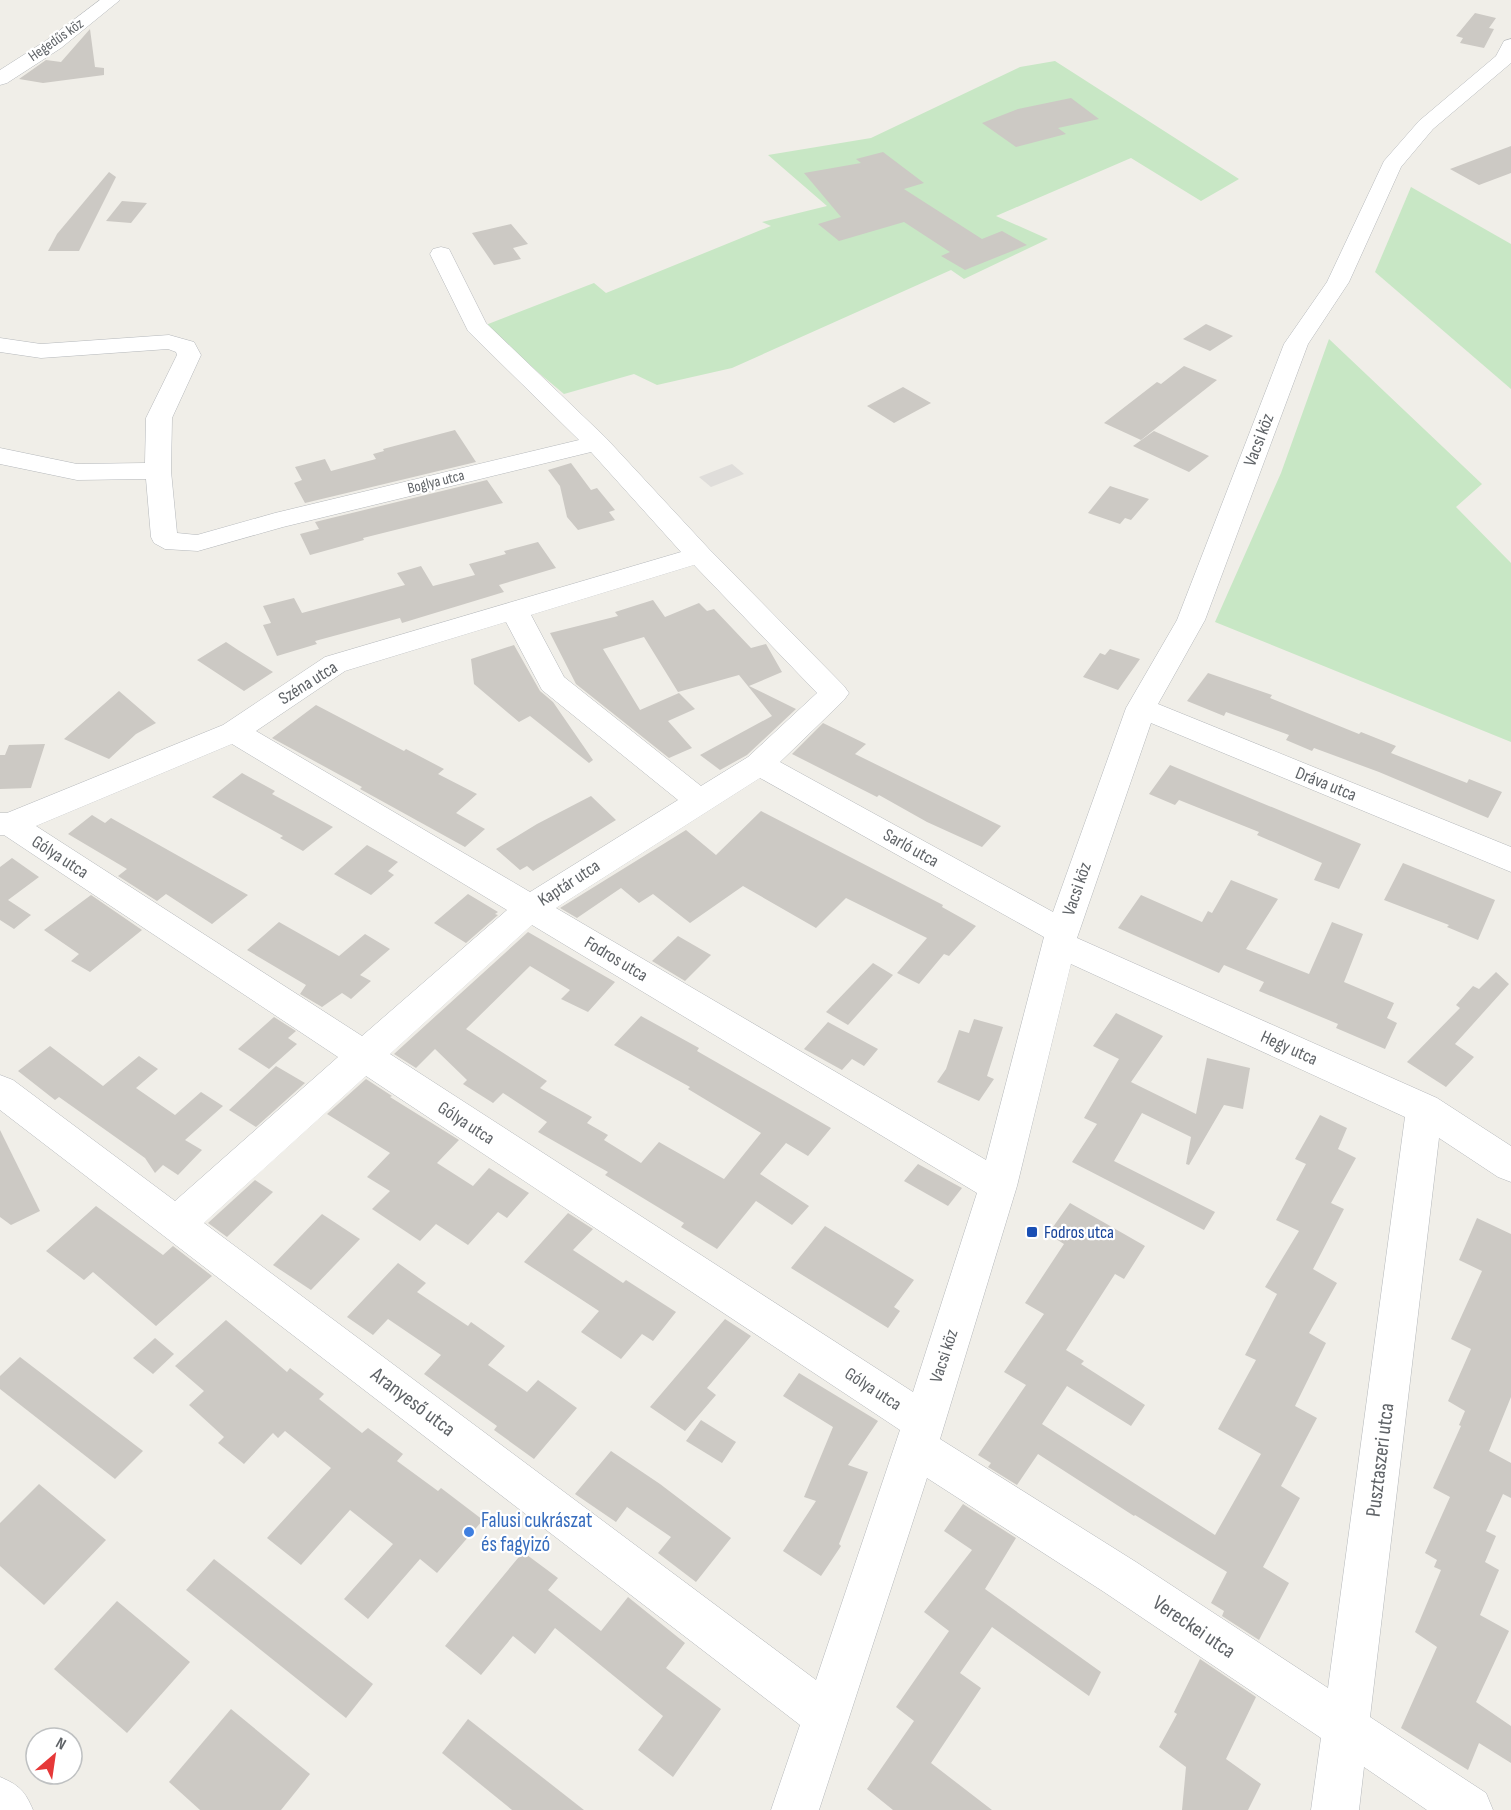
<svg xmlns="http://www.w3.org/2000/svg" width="1511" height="1810" font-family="'Sofia Sans Condensed',sans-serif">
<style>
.industrial{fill:#dfddda}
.green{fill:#c8e7c5}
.building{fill:#ccc9c4}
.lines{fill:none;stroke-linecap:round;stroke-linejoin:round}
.minor-casing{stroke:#b5b8bb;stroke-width:1}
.minor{fill:#fff;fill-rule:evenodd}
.transit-dot{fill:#1a4fb4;stroke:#fff;stroke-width:2}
.shop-dot{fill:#3f7fe0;stroke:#fff;stroke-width:2}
.labels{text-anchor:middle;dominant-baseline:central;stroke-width:4.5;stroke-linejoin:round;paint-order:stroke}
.far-street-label{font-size:15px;fill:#5f6367;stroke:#fff}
.street-label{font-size:18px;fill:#5f6367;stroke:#fff}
.transit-label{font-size:18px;fill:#164399;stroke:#fff;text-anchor:start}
.near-street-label{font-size:21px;fill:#5f6367;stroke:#fff}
.near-shop-label{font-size:21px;fill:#366cbe;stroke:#fff;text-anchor:start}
</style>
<rect width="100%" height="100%" fill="#f0eee8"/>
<path class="industrial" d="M 732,464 L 744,474 L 711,487 L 699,477 Z"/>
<g class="green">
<path d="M 1055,61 L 1239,179 L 1201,201 L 1131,158 L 996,216 L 1048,239 L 964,279 L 951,270 L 732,368 L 657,385 L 634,374 L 564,394 L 483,326 L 594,283 L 606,293 L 771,226 L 762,222 L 827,206 L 768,155 L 871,138 L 1020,67 Z"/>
<path d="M 1411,187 L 1511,244 L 1511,389 L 1375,272 Z"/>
<path d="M 1329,339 L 1482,484 L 1456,507 L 1511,563 L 1511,742 L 1215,622 L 1281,473 Z"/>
</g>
<g class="building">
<path d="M 1475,13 L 1496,18 L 1489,28 L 1494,29 L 1484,48 L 1460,43 L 1463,38 L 1456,36 Z"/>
<path d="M 90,29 L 95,67 L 104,68 L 104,75 L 43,83 L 19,79 L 46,60 L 61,62 Z"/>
<path d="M 1071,98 L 1099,119 L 1058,128 L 1066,134 L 1016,147 L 982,123 L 1018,109 Z"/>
<path d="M 1511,146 L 1511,173 L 1479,185 L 1450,169 Z"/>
<path d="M 883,152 L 924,183 L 904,189 L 982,239 L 1002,231 L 1027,245 L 965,270 L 941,256 L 950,252 L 904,222 L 839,241 L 818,224 L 841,217 L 804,173 L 861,163 L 856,159 Z"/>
<path d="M 109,172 L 116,177 L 79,251 L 48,251 L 57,234 Z"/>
<path d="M 122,201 L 147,203 L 131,223 L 106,221 Z"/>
<path d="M 511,224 L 528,244 L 513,248 L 521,259 L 494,265 L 472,233 Z"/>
<path d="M 1206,324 L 1233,336 L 1210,351 L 1183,339 Z"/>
<path d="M 1184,366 L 1217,380 L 1141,440 L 1104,423 L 1157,382 L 1161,384 Z"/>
<path d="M 903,387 L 931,403 L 894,423 L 867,406 Z"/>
<path d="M 455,430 L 476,462 L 305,503 L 294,483 L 302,480 L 295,467 L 325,459 L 331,471 L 376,459 L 373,454 L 384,451 L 383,449 Z"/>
<path d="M 1154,431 L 1209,456 L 1189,472 L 1133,446 Z"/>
<path d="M 571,463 L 591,490 L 597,488 L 615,510 L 609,512 L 615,520 L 578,530 L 567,517 L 560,486 L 548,470 Z"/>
<path d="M 487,480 L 503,503 L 363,538 L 364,540 L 310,555 L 300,534 L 319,529 L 315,522 Z"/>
<path d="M 1110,486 L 1149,499 L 1131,520 L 1125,518 L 1120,524 L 1088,513 Z"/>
<path d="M 538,542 L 556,568 L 499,585 L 504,592 L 402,623 L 400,618 L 315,641 L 317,644 L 277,656 L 263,625 L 271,623 L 263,606 L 294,598 L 302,613 L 405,585 L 397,573 L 421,566 L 433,586 L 475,575 L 469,564 L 506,554 L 504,551 Z"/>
<path d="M 653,600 L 665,617 L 699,603 L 707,611 L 714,609 L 751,648 L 766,644 L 782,672 L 749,686 L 796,709 L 747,755 L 720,770 L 700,755 L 772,716 L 739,675 L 678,692 L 644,637 L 603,649 L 640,710 L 679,693 L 695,709 L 668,721 L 692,748 L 669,758 L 576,684 L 550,633 L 618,616 L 615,612 Z"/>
<path d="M 226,642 L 238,650 L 273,672 L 244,691 L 197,660 Z"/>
<path d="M 514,645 L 540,691 L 553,702 L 593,760 L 589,763 L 530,716 L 519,722 L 474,684 L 471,659 Z"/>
<path d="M 1110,649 L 1140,659 L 1118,690 L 1083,677 L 1100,653 L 1105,655 Z"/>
<path d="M 1208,673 L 1272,695 L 1270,698 L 1359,734 L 1361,732 L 1396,746 L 1391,753 L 1467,783 L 1469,779 L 1502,792 L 1488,818 L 1379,772 L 1314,748 L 1312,751 L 1286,740 L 1289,735 L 1226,712 L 1224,716 L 1187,701 Z"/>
<path d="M 119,691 L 156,723 L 136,734 L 109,759 L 64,739 Z"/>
<path d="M 316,705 L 404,751 L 406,749 L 444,769 L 438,774 L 477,794 L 456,813 L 485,829 L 465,847 L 360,789 L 362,787 L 272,738 Z"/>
<path d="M 823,723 L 866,744 L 855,754 L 1001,826 L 982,847 L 927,822 L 879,795 L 877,797 L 792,754 Z"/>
<path d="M 45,744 L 31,788 L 0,789 L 0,755 L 5,755 L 9,745 Z"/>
<path d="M 1170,765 L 1361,844 L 1339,889 L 1314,880 L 1322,863 L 1257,835 L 1259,832 L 1179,800 L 1175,805 L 1149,794 Z"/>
<path d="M 242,773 L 275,791 L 272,794 L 333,827 L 303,851 L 280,838 L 283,836 L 212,797 Z"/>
<path d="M 591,796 L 616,820 L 533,871 L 527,866 L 520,870 L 496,849 L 537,824 Z"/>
<path d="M 761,811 L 943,905 L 942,907 L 976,926 L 949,956 L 944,954 L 919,984 L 897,973 L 927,938 L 846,898 L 816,928 L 743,886 L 690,923 L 653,894 L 639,903 L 621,888 L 577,918 L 560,908 L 686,830 L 716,855 Z"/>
<path d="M 92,815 L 105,823 L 111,818 L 248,895 L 212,924 L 166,894 L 157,901 L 118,876 L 127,869 L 68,834 Z"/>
<path d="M 367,845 L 398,862 L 388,871 L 394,875 L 371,895 L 334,874 Z"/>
<path d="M 12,858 L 39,877 L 8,900 L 31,915 L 14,929 L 0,920 L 0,867 Z"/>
<path d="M 1403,863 L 1495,900 L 1478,940 L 1447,927 L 1449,925 L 1384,900 Z"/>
<path d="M 1231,880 L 1278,899 L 1246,949 L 1309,974 L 1332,922 L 1363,934 L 1344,982 L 1394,1003 L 1387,1018 L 1397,1023 L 1385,1049 L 1336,1028 L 1338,1024 L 1259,991 L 1264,982 L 1224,965 L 1219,973 L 1118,928 L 1141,895 L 1202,922 L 1208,911 L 1212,913 Z"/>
<path d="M 468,894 L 498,912 L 495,914 L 498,915 L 466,943 L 434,923 Z"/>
<path d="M 91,895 L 142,930 L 90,972 L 71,961 L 79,954 L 44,930 Z"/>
<path d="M 279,922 L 339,956 L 365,934 L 390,949 L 360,975 L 371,981 L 351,999 L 342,993 L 322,1007 L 300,994 L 306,985 L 247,950 Z"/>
<path d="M 528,932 L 615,982 L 588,1012 L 561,999 L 570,990 L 530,966 L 466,1029 L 547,1081 L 540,1088 L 592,1117 L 587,1123 L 608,1135 L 604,1140 L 641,1163 L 659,1142 L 724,1179 L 761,1133 L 688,1089 L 690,1087 L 614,1045 L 641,1016 L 699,1048 L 697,1051 L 831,1128 L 808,1156 L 786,1143 L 760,1174 L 809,1206 L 792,1225 L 756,1201 L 717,1249 L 681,1227 L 684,1223 L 605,1175 L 608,1172 L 538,1132 L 547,1122 L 503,1093 L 493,1103 L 463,1084 L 467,1080 L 435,1049 L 416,1068 L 394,1054 Z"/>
<path d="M 678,936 L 711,955 L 685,981 L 652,961 Z"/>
<path d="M 873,963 L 893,975 L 848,1025 L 826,1012 Z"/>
<path d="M 1496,972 L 1509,984 L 1455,1044 L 1474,1057 L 1446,1087 L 1407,1062 L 1460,1008 L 1456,1005 L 1473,986 L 1479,989 Z"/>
<path d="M 1116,1013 L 1163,1036 L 1131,1082 L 1196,1114 L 1207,1058 L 1250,1068 L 1243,1109 L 1224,1105 L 1189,1165 L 1186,1164 L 1191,1137 L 1142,1113 L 1114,1161 L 1215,1212 L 1204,1230 L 1072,1162 L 1097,1124 L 1084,1118 L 1119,1059 L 1093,1046 Z"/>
<path d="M 274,1017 L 296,1031 L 288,1038 L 297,1044 L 269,1069 L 238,1049 Z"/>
<path d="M 974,1019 L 1003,1027 L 987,1076 L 994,1079 L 979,1101 L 937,1082 L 946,1069 L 959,1030 L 969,1033 Z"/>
<path d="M 828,1022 L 878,1049 L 864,1066 L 852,1059 L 842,1070 L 804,1049 Z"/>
<path d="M 50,1046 L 103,1086 L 139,1056 L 158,1069 L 136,1088 L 175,1115 L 201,1092 L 223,1106 L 185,1140 L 202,1150 L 178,1175 L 163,1165 L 155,1173 L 145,1158 L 59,1097 L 55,1100 L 18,1071 Z"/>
<path d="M 276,1066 L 305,1083 L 256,1127 L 229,1110 Z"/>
<path d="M 366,1079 L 392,1096 L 390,1097 L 459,1140 L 437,1163 L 473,1186 L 489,1168 L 529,1193 L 507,1218 L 498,1212 L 468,1245 L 436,1224 L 420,1241 L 372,1209 L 390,1191 L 367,1177 L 390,1153 L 327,1114 Z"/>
<path d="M 1320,1115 L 1347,1128 L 1338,1149 L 1356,1158 L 1331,1203 L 1344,1209 L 1313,1269 L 1337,1283 L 1309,1333 L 1326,1343 L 1295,1406 L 1317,1418 L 1281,1486 L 1300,1498 L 1263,1567 L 1289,1583 L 1259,1640 L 1222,1616 L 1224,1611 L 1211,1603 L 1227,1572 L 1135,1515 L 1134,1516 L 1038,1454 L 1017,1485 L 988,1467 L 991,1463 L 978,1455 L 1026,1385 L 1004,1372 L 1044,1314 L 1025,1303 L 1064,1244 L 1048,1234 L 1070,1203 L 1145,1246 L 1124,1279 L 1115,1274 L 1066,1350 L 1084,1361 L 1081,1364 L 1145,1405 L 1131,1426 L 1067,1386 L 1042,1424 L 1215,1535 L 1261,1454 L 1218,1429 L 1256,1360 L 1245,1355 L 1277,1294 L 1265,1287 L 1299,1231 L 1276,1220 L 1306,1164 L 1295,1159 Z"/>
<path d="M 0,1130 L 40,1211 L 11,1225 L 0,1217 Z"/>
<path d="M 918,1164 L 962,1188 L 948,1206 L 904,1181 Z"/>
<path d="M 255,1180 L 273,1192 L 227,1237 L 208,1223 Z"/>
<path d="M 96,1206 L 163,1255 L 173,1246 L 212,1276 L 156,1326 L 93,1272 L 84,1280 L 46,1251 Z"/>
<path d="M 568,1213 L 593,1229 L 573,1250 L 623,1283 L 626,1280 L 676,1312 L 653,1341 L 642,1334 L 621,1359 L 581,1332 L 599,1311 L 524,1262 Z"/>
<path d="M 322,1214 L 360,1239 L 311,1290 L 273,1265 Z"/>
<path d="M 1477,1218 L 1511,1234 L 1511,1397 L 1489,1451 L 1511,1463 L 1511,1498 L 1503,1494 L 1486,1531 L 1496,1536 L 1485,1562 L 1499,1570 L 1480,1615 L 1509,1631 L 1476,1702 L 1511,1726 L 1511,1763 L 1479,1743 L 1468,1770 L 1401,1728 L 1437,1647 L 1415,1632 L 1441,1570 L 1434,1567 L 1437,1560 L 1425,1553 L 1450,1497 L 1433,1488 L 1461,1426 L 1459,1425 L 1465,1411 L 1448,1401 L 1471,1349 L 1451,1339 L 1482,1271 L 1459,1260 Z"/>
<path d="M 825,1226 L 914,1280 L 894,1307 L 900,1311 L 888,1328 L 791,1268 Z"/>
<path d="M 398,1263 L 426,1283 L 417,1292 L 468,1326 L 471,1322 L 505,1346 L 488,1365 L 527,1392 L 538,1380 L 577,1408 L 534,1459 L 494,1430 L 497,1426 L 424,1374 L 441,1355 L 388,1319 L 373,1335 L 347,1317 Z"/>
<path d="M 725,1319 L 751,1336 L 707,1388 L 716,1395 L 685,1431 L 650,1407 Z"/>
<path d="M 226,1320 L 287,1372 L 290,1368 L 324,1394 L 319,1399 L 362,1433 L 368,1428 L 403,1454 L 397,1461 L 438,1491 L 441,1488 L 483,1520 L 437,1573 L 420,1559 L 368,1619 L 344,1599 L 393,1544 L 350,1510 L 301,1565 L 267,1538 L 331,1468 L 285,1431 L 278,1438 L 273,1433 L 244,1464 L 218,1443 L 224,1437 L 189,1405 L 204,1391 L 175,1366 Z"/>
<path d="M 155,1338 L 174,1354 L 153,1374 L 133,1358 Z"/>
<path d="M 20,1357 L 143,1451 L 115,1479 L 0,1389 L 0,1376 Z"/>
<path d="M 799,1373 L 878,1421 L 848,1465 L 868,1472 L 839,1544 L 841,1546 L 821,1576 L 783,1551 L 816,1501 L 804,1497 L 833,1427 L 783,1396 Z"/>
<path d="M 701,1420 L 736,1442 L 722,1463 L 686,1441 Z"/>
<path d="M 611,1451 L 660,1484 L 731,1538 L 696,1582 L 658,1553 L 671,1537 L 627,1507 L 616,1522 L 575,1494 Z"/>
<path d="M 39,1484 L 106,1540 L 44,1605 L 0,1566 L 0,1523 Z"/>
<path d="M 963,1504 L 1016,1538 L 985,1589 L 1101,1672 L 1089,1696 L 992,1627 L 960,1673 L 981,1688 L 931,1763 L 992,1810 L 893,1810 L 867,1789 L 914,1721 L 896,1707 L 949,1631 L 924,1612 L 972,1550 L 944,1531 Z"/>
<path d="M 523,1552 L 558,1578 L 548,1590 L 601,1631 L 628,1597 L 685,1643 L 666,1668 L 721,1709 L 673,1777 L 638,1750 L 663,1716 L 555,1628 L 535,1654 L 513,1636 L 481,1675 L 445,1646 Z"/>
<path d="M 214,1559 L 373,1684 L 346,1718 L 186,1590 Z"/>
<path d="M 117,1601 L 190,1662 L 127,1733 L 54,1669 Z"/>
<path d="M 1200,1659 L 1256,1697 L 1226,1759 L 1261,1784 L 1248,1810 L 1182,1810 L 1186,1767 L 1159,1747 L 1177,1714 L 1174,1712 Z"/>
<path d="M 231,1709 L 310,1774 L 281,1810 L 200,1810 L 169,1782 Z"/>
<path d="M 468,1719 L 584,1810 L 512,1810 L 442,1753 Z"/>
</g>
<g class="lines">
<defs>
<g id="minor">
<path d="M 100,0 L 120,0 L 61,48 L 7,83 L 0,85 L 0,70 L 47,40 Z"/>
<path d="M 1511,39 L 1511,63 L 1433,129 L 1401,167 L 1349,282 L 1308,344 L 1205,620 L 1158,704 L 1511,847 L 1511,872 L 1151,723 L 1077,938 L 1437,1098 L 1511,1146 L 1511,1182 L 1498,1177 L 1439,1138 L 1370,1717 L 1486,1793 L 1493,1810 L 1427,1810 L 1364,1767 L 1359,1810 L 1311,1810 L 1321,1738 L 1104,1592 L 927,1478 L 819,1810 L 771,1810 L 800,1725 L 0,1110 L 0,1075 L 13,1080 L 175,1201 L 338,1057 L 4,835 L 0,835 L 0,813 L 7,813 L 223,725 L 325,657 L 681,552 L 591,452 L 283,527 L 198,551 L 165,549 L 154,543 L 151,537 L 146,479 L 77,480 L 0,464 L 0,448 L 77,464 L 145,463 L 146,418 L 177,355 L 176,352 L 168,349 L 41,358 L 0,352 L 0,338 L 41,344 L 169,335 L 194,342 L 201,355 L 172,418 L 171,471 L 177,533 L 197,535 L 275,513 L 579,440 L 468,331 L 430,254 L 433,249 L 441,247 L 449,249 L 486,323 L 606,438 L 709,549 L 844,686 L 849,693 L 844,700 L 780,762 L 1053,912 L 1126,708 L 1177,620 L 1284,344 L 1327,282 L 1384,161 L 1419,121 L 1496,56 L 1504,41 ZM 694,565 L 817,693 L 748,757 L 701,786 L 564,677 L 531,615 ZM 506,622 L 542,690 L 678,800 L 530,892 L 256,731 L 345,671 ZM 232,744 L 507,910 L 362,1036 L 36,826 ZM 760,778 L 1044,937 L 986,1160 L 556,908 ZM 532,925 L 977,1193 L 913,1392 L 390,1054 ZM 1071,964 L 1405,1117 L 1328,1688 L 1136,1562 L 940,1439 L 1017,1186 ZM 366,1076 L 900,1430 L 816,1680 L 204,1223 Z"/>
<path d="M 0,1777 C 19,1785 25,1791 33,1810 L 0,1810 Z"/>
</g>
</defs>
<use href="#minor" class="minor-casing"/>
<use href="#minor" class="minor"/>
</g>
<rect class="transit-dot" x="1026" y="1226" width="12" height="12" rx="3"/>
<circle class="shop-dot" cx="469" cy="1532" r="6"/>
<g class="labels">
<g class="far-street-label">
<text transform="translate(56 40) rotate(-35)">Hegedűs köz</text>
<text transform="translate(436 482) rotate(-14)">Boglya utca</text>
</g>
<g class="street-label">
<text transform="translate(1259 440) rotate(-69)">Vacsi köz</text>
<text transform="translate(308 683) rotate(-32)">Széna utca</text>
<text transform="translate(1326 784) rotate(22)">Dráva utca</text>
<text transform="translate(911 848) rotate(29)">Sarló utca</text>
<text transform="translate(60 857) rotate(33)">Gólya utca</text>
<text transform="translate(569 883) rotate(-33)">Kaptár utca</text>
<text transform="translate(1077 889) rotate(-71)">Vacsi köz</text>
<text transform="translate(616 959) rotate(31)">Fodros utca</text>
<text transform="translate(1289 1048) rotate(24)">Hegy utca</text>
<text transform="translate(466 1123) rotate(33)">Gólya utca</text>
<text transform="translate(944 1356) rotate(-72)">Vacsi köz</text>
<text transform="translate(873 1389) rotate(33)">Gólya utca</text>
</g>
<g class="transit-label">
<text x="1044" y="1232">Fodros utca</text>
</g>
<g class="near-street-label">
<text transform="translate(413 1402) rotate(37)">Aranyeső utca</text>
<text transform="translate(1380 1460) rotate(-83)">Pusztaszeri utca</text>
<text transform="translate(1194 1627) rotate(34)">Vereckei utca</text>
</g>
<g class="near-shop-label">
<text x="481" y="1520">Falusi cukrászat<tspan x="481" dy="24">és fagyizó</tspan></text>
</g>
</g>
<g transform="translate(54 1756) rotate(29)"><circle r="28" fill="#ffffff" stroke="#bfc1c2" stroke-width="1.5"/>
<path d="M0-4.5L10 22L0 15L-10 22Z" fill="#e63838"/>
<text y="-9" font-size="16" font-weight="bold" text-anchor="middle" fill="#5f6367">N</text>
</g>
</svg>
